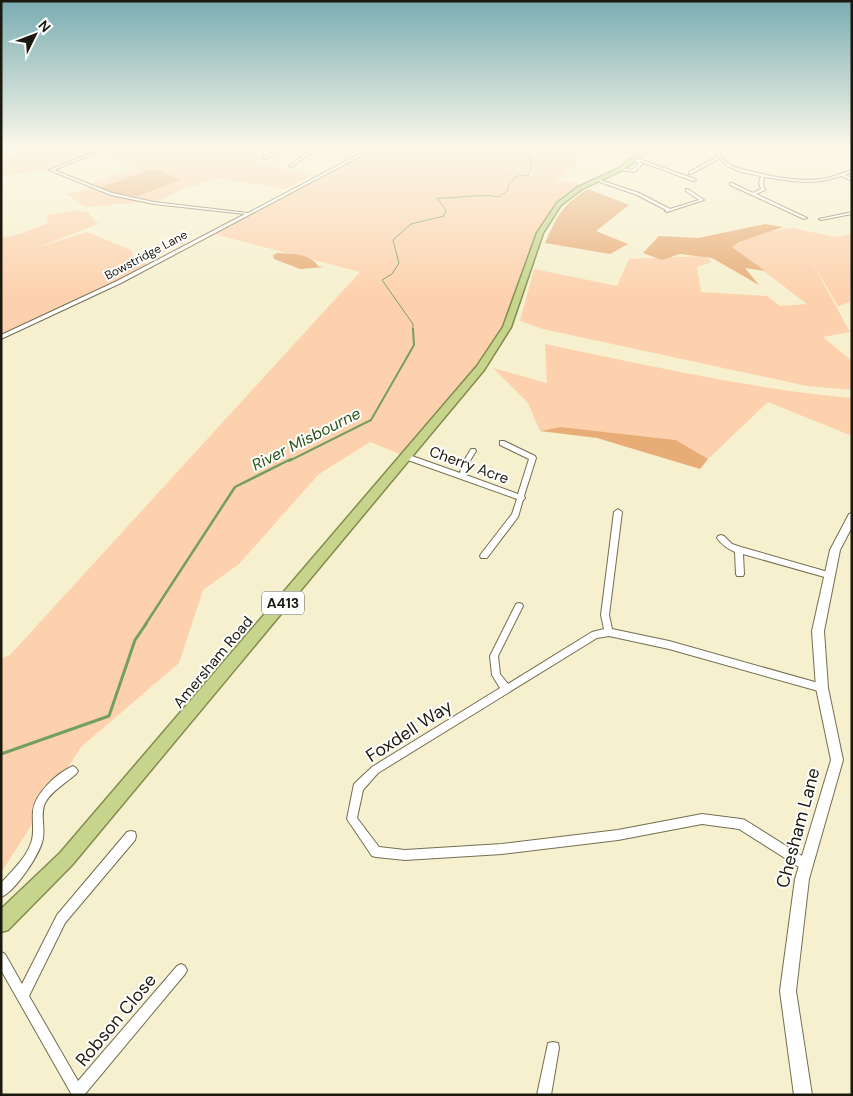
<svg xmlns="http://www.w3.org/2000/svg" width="853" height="1096" font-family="'DM Sans',sans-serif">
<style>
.green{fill:#fdd1ad}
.forest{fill:#e8ac77}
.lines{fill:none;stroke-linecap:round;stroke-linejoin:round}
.stream-far3{stroke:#749f62;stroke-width:1}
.stream-far2{stroke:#749f62;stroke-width:2}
.stream-far1{stroke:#749f62;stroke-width:2.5}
.stream{stroke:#749f62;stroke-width:3}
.minor-casing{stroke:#746f51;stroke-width:2}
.tertiary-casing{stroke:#746f51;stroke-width:2}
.trunk-casing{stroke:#818c4d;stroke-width:3}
.minor{fill:#fff;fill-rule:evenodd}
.tertiary{fill:#fff;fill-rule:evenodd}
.trunk{fill:#c6d48c;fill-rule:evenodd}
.labels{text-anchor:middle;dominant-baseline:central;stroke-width:4;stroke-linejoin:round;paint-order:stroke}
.far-street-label{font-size:12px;fill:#1b190d;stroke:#fff}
.shield{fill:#fff;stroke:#5f5e56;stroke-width:1}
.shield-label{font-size:14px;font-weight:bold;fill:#1b190d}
.street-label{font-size:15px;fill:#1b190d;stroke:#fff}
.water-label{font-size:16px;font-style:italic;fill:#2d5618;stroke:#fff}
.near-street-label{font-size:18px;fill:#1b190d;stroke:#fff}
</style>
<rect width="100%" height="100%" fill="#f6f0cf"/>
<g class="green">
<path d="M 39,146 L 86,146 L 99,150 L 50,170 L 1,176 L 1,160 Z"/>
<path d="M 113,146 L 284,146 L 253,163 L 314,174 L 285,189 L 219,178 L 183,189 L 156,202 C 133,195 111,192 88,184 L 135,168 L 100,151 Z"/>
<path d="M 378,146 L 589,146 L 573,167 L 556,180 L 581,184 L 559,204 L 538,237 L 507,327 L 483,369 L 407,457 L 370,442 L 319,474 L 239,564 L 203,590 L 179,663 L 81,747 L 1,873 L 1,659 L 10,655 L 360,272 L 210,233 C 265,203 323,177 378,146 Z"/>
<path d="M 90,188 L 142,202 L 85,207 L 67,194 Z"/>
<path d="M 79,210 L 81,212 L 87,211 L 98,224 L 36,248 L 87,232 L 131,250 L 134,260 L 150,265 C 101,290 50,311 1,336 L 1,238 L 20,234 L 48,223 L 47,215 Z"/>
<path d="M 793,228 L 836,237 L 852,234 L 850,302 L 838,306 L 810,259 L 850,332 L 823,337 L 852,361 L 852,390 L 807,386 L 543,329 L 520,321 L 534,269 L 617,286 L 629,259 L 705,256 L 712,262 L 697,267 L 701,292 L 767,296 L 780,306 L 807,304 L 732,247 C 748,235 773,230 793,228 Z"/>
<path d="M 545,344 C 647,365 749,389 852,398 L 852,436 L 768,402 L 708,459 L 676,440 L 561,427 L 540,431 L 528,403 L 493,368 L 547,383 Z"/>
</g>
<g class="forest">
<path d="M 151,170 L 158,170 L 180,180 L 138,196 L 118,194 L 98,188 Z"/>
<path d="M 588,189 L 629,205 L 596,231 L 628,244 L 610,254 L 545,243 C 558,215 561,206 588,189 Z"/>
<path d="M 765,224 L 783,227 L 739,242 L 732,247 L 765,271 L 745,268 L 759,285 L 712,258 L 680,254 L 662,260 L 643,253 L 659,236 L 698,238 Z"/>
<path d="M 278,253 C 291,254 310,253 318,266 L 324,267 L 300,269 L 274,259 L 273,255 Z"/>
<path d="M 561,427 L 676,440 L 708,459 L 700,469 L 597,438 L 540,431 Z"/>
</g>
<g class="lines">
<path class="stream-far3" d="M 413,331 L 413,324 L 382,280 L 392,274 L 399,263 L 393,240 L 411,224 L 444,216 L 446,210 L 437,198 C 458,199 478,193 499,197 L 508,190 L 508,185 L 517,176 L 528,175 L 532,165 L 527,150 L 519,146"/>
<path class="stream-far2" d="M 289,461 L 371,420 L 414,345 L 413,329"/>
<path class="stream-far1" d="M 145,625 L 235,487 L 291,459"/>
<path class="stream" d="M 1,754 L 109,716 L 135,640 L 146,624"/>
<defs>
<g id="minor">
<path d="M 110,146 L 114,146 L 54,170 L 112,193 L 154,202 L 248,213 L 369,149 L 339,147 L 338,146 L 372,147 L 379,146 L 121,283 L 1,339 L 1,335 L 117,281 L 245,214 L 154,204 L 111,195 L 49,170 Z"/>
<path d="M 285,146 L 289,146 L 266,159 L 263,158 Z"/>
<path d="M 322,146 L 326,146 L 309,154 L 292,167 L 289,166 L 307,152 Z"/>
<path d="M 633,146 L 640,146 L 655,149 L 659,146 L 663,146 L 656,151 L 647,150 L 646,149 Z"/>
<path d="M 713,146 L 715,146 C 719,151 721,157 725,161 C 732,168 742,169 750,171 C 773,177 798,182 822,179 C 833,177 842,173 852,170 L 852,172 L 845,175 L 852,178 L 852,181 L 842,176 L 822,181 L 807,182 L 792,181 L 764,177 L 763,183 L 765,190 L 756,194 L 807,218 L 804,219 L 730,185 L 730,183 L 732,183 L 753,193 L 761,189 L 759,183 L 761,176 C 747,173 728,171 720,158 L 691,174 L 689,174 L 689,172 L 719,156 Z"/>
<path d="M 636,158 L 695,179 L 696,180 L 693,181 L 639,161 L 643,164 L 634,172 L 620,170 L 621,168 L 632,170 L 639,164 L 634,161 L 636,160 L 634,159 Z"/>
<path d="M 597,179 L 639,193 L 670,209 L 699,200 L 686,191 L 686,189 L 688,189 L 704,200 L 667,212 L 665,211 L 666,210 L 637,195 L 597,181 Z"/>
<path d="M 852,212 L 852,214 L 821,220 L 819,219 Z"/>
<path d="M 500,441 L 504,441 L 535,456 L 536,458 L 524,496 L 525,498 L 523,500 L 518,517 L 487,558 L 481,558 L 480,556 L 481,554 L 512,514 L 517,499 L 405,459 L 404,457 L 405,455 L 409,455 L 460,473 L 462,464 L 471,449 L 475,449 L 476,451 L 468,464 L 466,475 L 518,494 L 529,459 L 500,445 Z"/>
<path d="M 618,509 L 622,512 L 609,615 L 612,629 L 669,641 L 822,684 L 825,685 L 826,688 L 825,691 L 822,692 L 669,649 L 609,636 L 597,638 L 378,773 L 363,790 L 357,818 L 379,847 L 405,850 L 502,844 L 618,830 L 702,814 L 741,819 L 745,820 L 810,861 L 811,865 L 810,869 L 806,870 L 802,869 L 739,829 L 702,824 L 618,840 L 502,854 L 405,860 L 376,857 L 372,856 L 347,819 L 354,784 L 372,767 L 500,688 L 492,675 L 490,656 L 516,604 L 519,603 L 522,604 L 523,606 L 498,656 L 500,674 L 508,684 L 592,632 L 604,629 L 601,615 L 614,512 Z"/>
<path d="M 721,535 L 724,536 L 732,544 L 741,547 L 828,572 L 831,573 L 832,575 L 831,577 L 828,578 L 743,554 L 744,574 L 743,576 L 737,576 L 736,574 L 735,552 C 728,549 722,545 717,538 L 718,536 Z"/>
<path d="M 73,766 L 76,768 L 78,771 L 76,774 C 66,783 51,791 45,803 C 40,813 45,827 43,838 C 41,853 15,892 1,897 L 1,883 C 12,871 26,858 31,843 C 35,833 32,822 33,811 C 35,793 57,773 73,766 Z"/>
<path d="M 131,831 L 135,832 L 136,836 L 135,840 L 65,923 L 29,996 L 78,1081 L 177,966 L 181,964 L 185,966 L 187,970 L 185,974 L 85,1094 L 86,1095 L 72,1095 L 1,970 L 1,952 L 5,954 L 22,984 L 57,915 L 127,832 Z"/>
<path d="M 553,1042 L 558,1043 L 559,1048 L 551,1095 L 537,1095 L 547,1048 L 548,1043 Z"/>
</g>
<path id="tertiary" d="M 852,513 L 852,527 L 840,550 L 824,631 L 828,688 L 843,760 L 809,879 L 796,991 L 812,1095 L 794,1095 L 780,991 L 795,879 L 831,760 L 816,688 L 812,631 L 830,550 L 849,514 Z"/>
<path id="trunk" d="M 648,146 L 654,146 L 623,170 L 582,189 L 561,205 L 543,233 L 511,327 L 484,370 L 72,865 L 8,930 L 1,932 L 1,909 L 60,853 L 477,366 L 503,327 L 537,233 L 557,203 L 578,187 L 619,168 Z"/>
</defs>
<use href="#minor" class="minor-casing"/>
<use href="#tertiary" class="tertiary-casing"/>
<use href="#trunk" class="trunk-casing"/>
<use href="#minor" class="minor"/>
<use href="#tertiary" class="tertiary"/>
<use href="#trunk" class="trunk"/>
</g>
<linearGradient id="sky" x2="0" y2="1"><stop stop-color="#79acb2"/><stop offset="0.49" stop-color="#fbf8e9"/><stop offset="1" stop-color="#fbf8e9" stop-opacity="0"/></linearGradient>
<rect width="853" height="299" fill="url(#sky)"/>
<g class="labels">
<g class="far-street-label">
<text transform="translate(146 255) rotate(-28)">Bowstridge Lane</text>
</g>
<rect class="shield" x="262" y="591.5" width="42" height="23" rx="4"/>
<g class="shield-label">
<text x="283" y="603">A413</text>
</g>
<g class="street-label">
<text transform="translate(469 465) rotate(20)">Cherry Acre</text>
<text transform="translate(213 662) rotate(-50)">Amersham Road</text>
</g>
<g class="water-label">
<text transform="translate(306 439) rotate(-27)">River Misbourne</text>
</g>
<g class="near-street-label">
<text transform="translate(409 731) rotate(-33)">Foxdell Way</text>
<text transform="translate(798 828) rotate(-75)">Chesham Lane</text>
<text transform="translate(116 1020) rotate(-50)">Robson Close</text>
</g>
</g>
<rect width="853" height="1096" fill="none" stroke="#1b190d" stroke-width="5"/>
<g transform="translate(35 35) rotate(48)" stroke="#ffffff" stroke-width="4" paint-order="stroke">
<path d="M0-4L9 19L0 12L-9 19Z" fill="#1b190d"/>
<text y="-8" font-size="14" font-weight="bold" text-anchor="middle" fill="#1b190d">N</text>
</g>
</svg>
